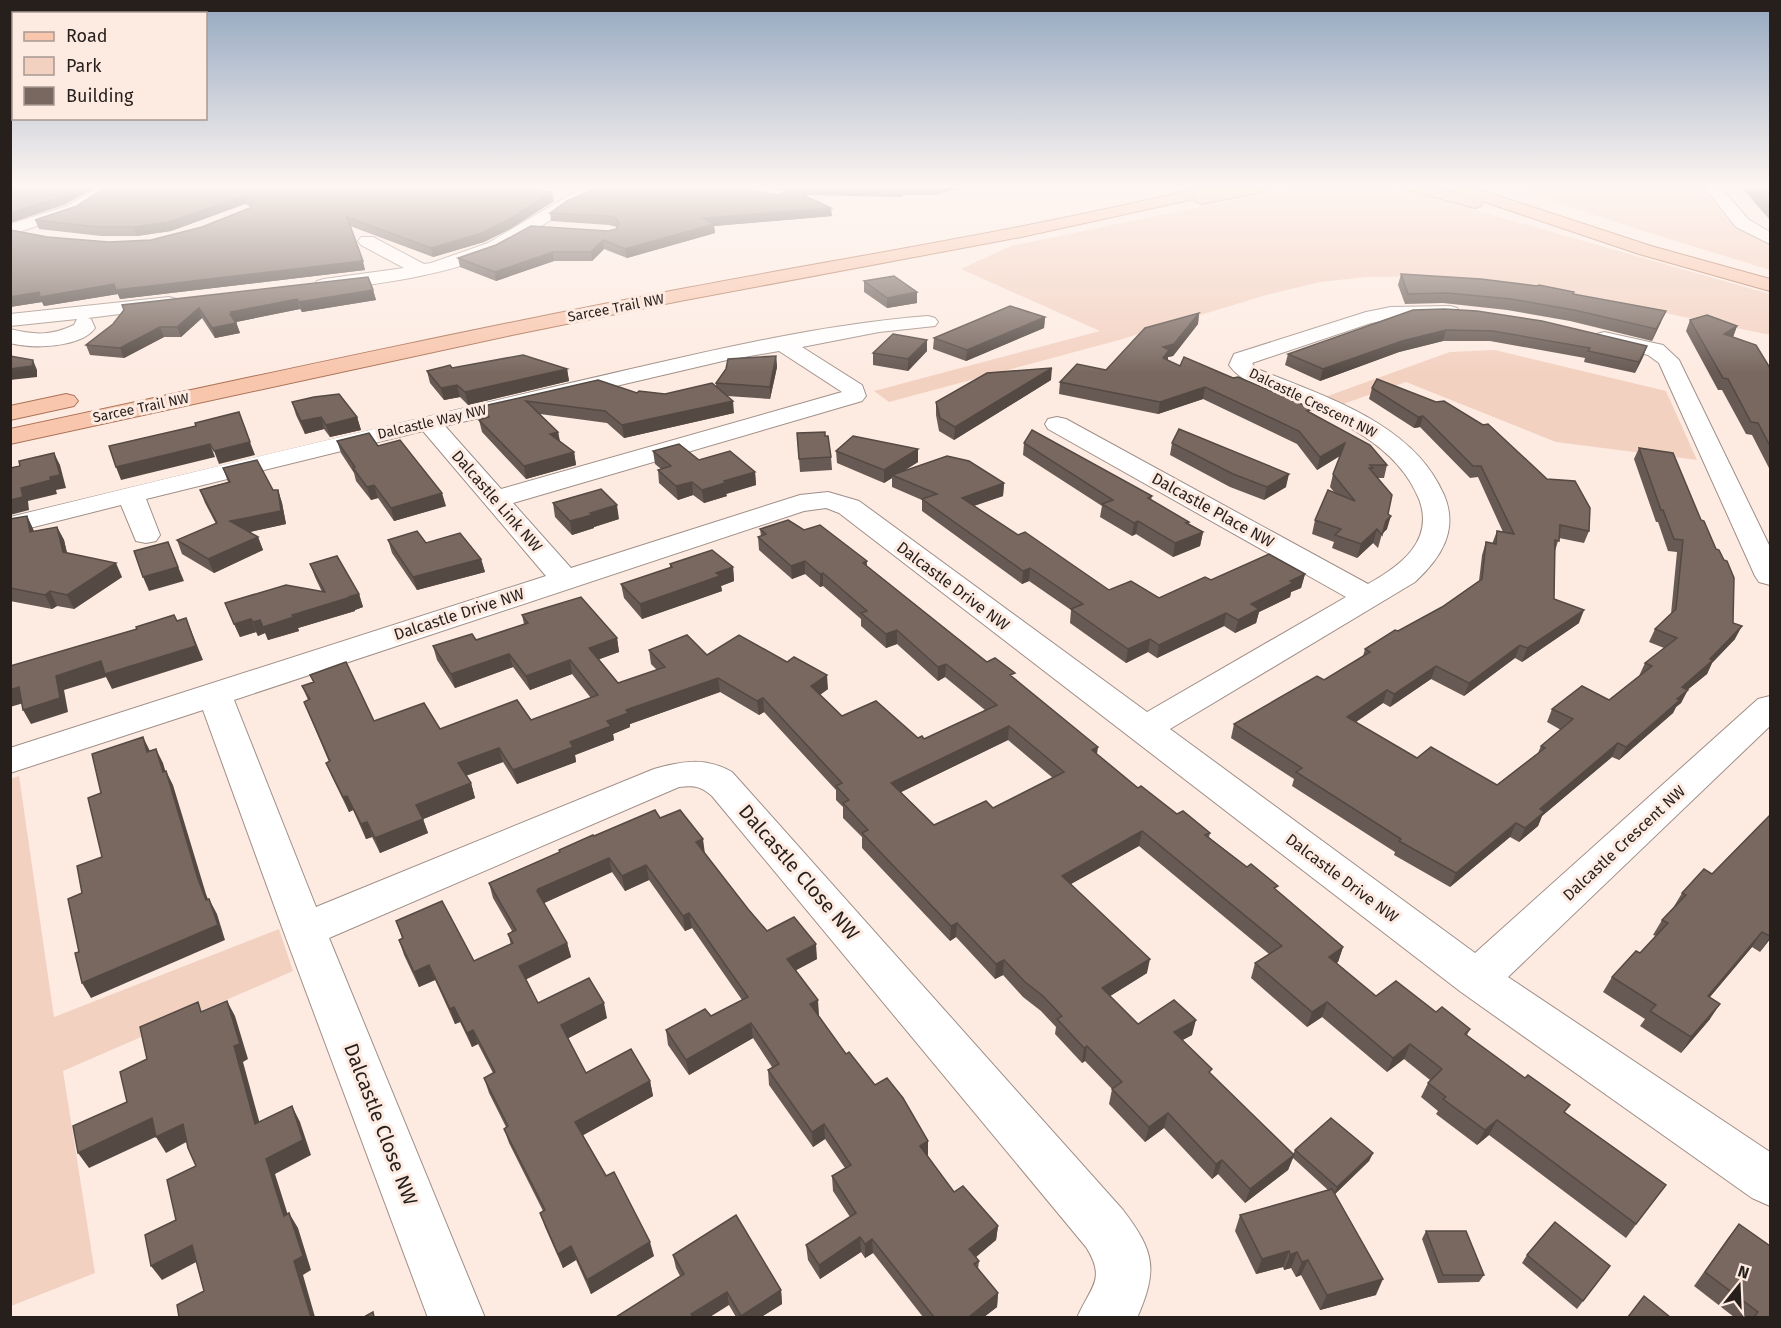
<svg xmlns="http://www.w3.org/2000/svg" width="1781" height="1328" font-family="'Fira Sans',sans-serif">
<style>
.green{fill:#f3d1c1}
.lines{fill:none;stroke-linecap:round;stroke-linejoin:round}
.minor-casing{stroke:#a08f87;stroke-width:2}
.major-casing{stroke:#ab7357;stroke-width:2}
.minor{fill:#fff;fill-rule:evenodd}
.major{fill:#f8c6ad;fill-rule:evenodd}
.wall{fill:#675953;fill-rule:evenodd}
.shaded-wall{fill:#544943}
.building{fill:#786860;stroke:#544943;stroke-width:1.5;fill-rule:evenodd}
.labels{text-anchor:middle;dominant-baseline:central;stroke-width:6;stroke-linejoin:round;paint-order:stroke}
.far-street-label{font-size:14px;fill:#261f1c;stroke:#fdebe2}
.street-label{font-size:16px;fill:#261f1c;stroke:#fdebe2}
.near-street-label{font-size:20px;fill:#261f1c;stroke:#fdebe2}
</style>
<rect width="100%" height="100%" fill="#fdebe2"/>
<g class="green">
<path d="M 1298,187 L 1382,187 L 1411,192 L 1770,294 L 1770,335 L 1536,286 L 1431,276 L 1365,277 L 1321,282 L 1266,295 L 1119,340 L 889,402 L 874,391 L 1100,331 L 961,269 L 1011,246 Z"/>
<path d="M 1514,187 L 1702,187 L 1728,220 L 1770,244 L 1770,270 L 1624,225 Z"/>
<path d="M 1495,350 L 1666,391 L 1697,460 L 1556,442 L 1406,382 L 1340,405 L 1322,398 L 1450,352 Z"/>
<path d="M 19,776 L 54,1017 L 279,929 L 293,971 L 63,1071 L 95,1273 L 11,1306 L 10,779 Z"/>
</g>
<g class="lines">
<defs>
<g id="minor">
<path d="M 100,187 L 120,187 L 79,212 L 10,235 L 10,224 L 67,206 Z"/>
<path d="M 587,187 L 610,187 C 602,196 577,204 565,211 C 543,224 522,241 499,252 C 444,276 383,283 324,291 L 317,289 L 314,285 L 317,281 L 324,279 L 404,268 L 361,245 L 358,241 L 361,237 L 373,237 L 424,264 L 431,263 L 488,243 L 568,196 Z"/>
<path d="M 1704,187 L 1721,187 L 1748,219 L 1770,232 L 1770,244 L 1736,227 Z"/>
<path d="M 169,297 L 176,299 L 179,303 L 176,307 L 88,318 L 91,319 L 95,328 C 81,348 32,349 10,343 L 10,329 C 34,335 51,336 74,325 L 77,319 L 10,326 L 10,314 Z"/>
<path d="M 1450,306 L 1457,308 L 1460,312 L 1457,316 L 1391,319 L 1371,323 L 1252,363 L 1255,368 C 1322,396 1413,422 1444,495 C 1459,530 1441,558 1415,582 L 1170,729 L 1475,953 L 1758,699 L 1770,696 L 1770,726 L 1508,977 L 1770,1152 L 1770,1206 L 1752,1198 L 1461,992 L 839,513 L 826,508 L 804,511 L 234,700 L 316,907 L 654,769 C 682,761 706,757 732,772 L 1123,1210 C 1155,1252 1158,1270 1137,1318 L 1077,1318 C 1090,1287 1107,1280 1086,1247 L 712,796 C 701,786 694,785 679,787 L 329,938 L 485,1318 L 428,1318 L 283,930 L 203,710 L 10,773 L 10,748 L 546,576 L 423,431 L 146,499 L 160,535 L 156,541 L 146,543 L 136,541 L 121,505 L 10,533 L 10,517 C 191,472 372,429 553,387 C 677,359 801,326 928,316 L 935,318 L 938,322 L 935,326 L 879,332 L 802,347 L 862,385 L 866,396 L 862,401 L 513,503 L 571,568 L 800,495 L 828,492 L 859,501 L 1147,712 L 1346,597 L 1048,429 L 1045,424 L 1048,419 L 1057,417 L 1066,419 L 1368,584 C 1400,566 1435,541 1419,499 C 1396,442 1332,417 1279,395 C 1261,387 1241,382 1229,365 L 1234,354 L 1366,312 L 1391,307 ZM 779,351 L 842,392 L 501,489 L 445,426 L 727,360 Z"/>
<path d="M 1604,332 L 1663,345 L 1679,360 L 1770,547 L 1770,585 L 1759,582 L 1755,576 L 1659,363 L 1648,355 L 1597,342 L 1593,338 L 1597,334 Z"/>
</g>
<g id="major">
<path d="M 1203,187 L 1270,187 L 1262,192 L 1202,204 L 1196,202 L 1194,199 L 1021,237 L 680,301 L 512,335 L 10,444 L 10,429 C 234,381 456,332 681,289 C 855,256 1030,229 1203,187 Z"/>
<path d="M 1405,187 L 1432,187 L 1466,196 L 1450,190 L 1447,187 L 1471,187 L 1651,246 L 1770,279 L 1770,291 L 1639,254 L 1482,201 L 1481,206 L 1475,208 L 1408,190 Z"/>
<path d="M 66,394 L 74,396 L 78,401 L 74,406 L 10,420 L 10,406 Z"/>
</g>
</defs>
<use href="#minor" class="minor-casing"/>
<use href="#major" class="major-casing"/>
<use href="#minor" class="minor"/>
<use href="#major" class="major"/>
</g>
<g class="wall">
<path d="M 106,187 L 554,201 L 510,229 L 484,242 L 433,257 L 350,226 L 365,270 L 120,299 L 118,294 L 44,306 L 42,302 L 10,307 L 10,230 L 47,237 L 109,242 L 151,240 L 202,227 L 251,207 L 245,204 L 171,231 L 137,236 L 101,236 L 39,229 L 35,220 L 77,206 Z"/>
<path d="M 769,187 L 965,187 L 935,195 L 903,195 L 901,197 L 805,195 L 832,216 L 714,226 L 715,233 L 627,258 L 604,249 L 592,261 L 554,261 L 496,281 L 460,267 L 458,258 L 608,231 L 616,229 L 617,227 L 609,225 L 551,221 L 550,213 L 779,195 L 786,191 Z"/>
<path d="M 1741,187 L 1770,187 L 1770,220 Z"/>
<path d="M 1401,274 L 1574,294 L 1661,322 L 1652,341 L 1570,321 L 1507,310 L 1443,303 L 1405,304 L 1398,285 Z"/>
<path d="M 864,281 L 917,292 L 917,303 L 887,308 L 864,292 Z"/>
<path d="M 373,290 L 376,300 L 302,312 L 300,309 L 236,322 L 240,333 L 215,338 L 202,318 L 181,337 L 164,337 L 124,358 L 90,355 L 86,345 L 113,324 L 124,310 Z"/>
<path d="M 1413,310 L 1647,346 L 1643,357 L 1635,373 L 1584,362 L 1585,358 L 1490,341 L 1443,341 L 1399,352 L 1320,381 L 1285,365 L 1288,354 Z"/>
<path d="M 1199,313 L 1198,324 L 1173,356 L 1168,357 L 1168,360 L 1180,366 L 1312,413 L 1387,465 L 1384,478 L 1377,478 L 1388,514 L 1387,529 L 1382,534 L 1378,548 L 1373,543 L 1357,558 L 1332,548 L 1334,542 L 1312,534 L 1315,520 L 1334,492 L 1330,487 L 1333,474 L 1340,456 L 1317,470 L 1297,444 L 1203,399 L 1158,414 L 1059,394 L 1060,382 L 1106,370 Z"/>
<path d="M 1045,317 L 1044,328 L 966,361 L 933,349 L 934,338 Z"/>
<path d="M 1690,320 L 1737,326 L 1733,337 L 1770,368 L 1770,470 L 1752,435 L 1746,434 L 1722,390 L 1718,390 L 1686,331 Z"/>
<path d="M 927,351 L 908,371 L 873,365 L 873,353 Z"/>
<path d="M 776,356 L 777,367 L 770,399 L 727,396 L 734,413 L 624,438 L 607,423 L 540,414 L 558,432 L 560,441 L 574,452 L 576,465 L 526,479 L 482,432 L 479,420 L 482,419 L 479,407 L 598,380 L 637,393 L 665,394 L 716,387 L 716,383 Z"/>
<path d="M 452,368 L 567,369 L 569,381 L 468,405 L 460,397 L 444,400 L 430,383 L 427,371 Z"/>
<path d="M 1377,379 L 1589,531 L 1584,543 L 1559,538 L 1555,551 L 1554,599 L 1579,623 L 1522,662 L 1515,658 L 1464,696 L 1431,679 L 1390,707 L 1383,703 L 1356,722 L 1417,758 L 1497,785 L 1538,753 L 1541,746 L 1561,730 L 1547,722 L 1552,709 L 1609,700 L 1639,676 L 1645,663 L 1664,648 L 1649,642 L 1655,629 L 1671,614 L 1677,552 L 1668,551 L 1658,522 L 1656,522 L 1634,459 L 1639,448 L 1733,623 L 1735,639 L 1712,663 L 1707,674 L 1687,690 L 1681,703 L 1676,707 L 1673,713 L 1619,760 L 1612,757 L 1542,816 L 1538,826 L 1519,842 L 1510,837 L 1450,887 L 1394,855 L 1395,852 L 1292,786 L 1294,779 L 1231,738 L 1234,724 L 1324,680 L 1363,656 L 1365,649 L 1442,607 L 1479,581 L 1482,555 L 1486,542 L 1492,544 L 1497,531 L 1503,532 L 1478,477 L 1470,478 L 1420,427 L 1414,428 L 1369,399 L 1372,388 Z"/>
<path d="M 1051,380 L 954,440 L 939,431 L 936,415 L 936,402 Z"/>
<path d="M 292,402 L 357,417 L 361,430 L 330,437 L 324,429 L 305,434 L 296,415 Z"/>
<path d="M 797,433 L 831,457 L 832,470 L 800,472 Z"/>
<path d="M 337,441 L 446,506 L 394,521 L 378,498 L 371,500 L 356,481 L 354,473 L 341,453 Z"/>
<path d="M 1024,443 L 1152,496 L 1151,500 L 1203,532 L 1200,546 L 1173,557 L 1136,534 L 1132,536 L 1100,517 L 1102,506 L 1023,455 Z"/>
<path d="M 1172,443 L 1286,487 L 1264,500 L 1230,487 L 1170,455 Z"/>
<path d="M 918,449 L 918,462 L 905,470 L 1004,483 L 1003,496 L 974,506 L 1018,535 L 1109,590 L 1159,598 L 1211,580 L 1305,574 L 1301,588 L 1291,592 L 1290,597 L 1259,612 L 1256,623 L 1235,633 L 1224,626 L 1157,658 L 1148,652 L 1126,663 L 1070,623 L 1071,610 L 1029,581 L 1022,584 L 922,511 L 922,500 L 892,487 L 892,478 L 884,483 L 837,463 L 836,451 Z"/>
<path d="M 653,451 L 755,472 L 756,485 L 726,494 L 727,496 L 704,503 L 693,495 L 678,500 L 659,483 L 658,470 L 661,469 L 655,464 Z"/>
<path d="M 223,468 L 273,490 L 278,490 L 282,503 L 286,524 L 250,532 L 258,537 L 263,550 L 214,573 L 182,554 L 177,540 L 216,524 L 205,503 L 200,490 L 228,482 Z"/>
<path d="M 553,503 L 619,519 L 594,527 L 594,528 L 572,535 L 555,517 Z"/>
<path d="M 27,516 L 34,531 L 57,527 L 64,540 L 67,553 L 122,577 L 74,609 L 57,606 L 52,609 L 10,601 L 10,519 Z"/>
<path d="M 760,529 L 804,530 L 867,561 L 867,566 L 987,662 L 1014,679 L 1097,754 L 1138,788 L 1177,814 L 1210,833 L 1209,837 L 1277,891 L 1343,947 L 1338,962 L 1336,963 L 1376,996 L 1436,1012 L 1470,1029 L 1467,1035 L 1566,1113 L 1655,1199 L 1626,1238 L 1489,1135 L 1477,1145 L 1436,1114 L 1438,1111 L 1421,1097 L 1428,1083 L 1430,1080 L 1404,1059 L 1387,1072 L 1322,1017 L 1307,1027 L 1251,978 L 1255,963 L 1269,954 L 1139,846 L 1071,884 L 1147,973 L 1110,996 L 1138,1024 L 1192,1035 L 1182,1040 L 1211,1074 L 1293,1154 L 1295,1150 L 1373,1153 L 1369,1161 L 1334,1195 L 1376,1295 L 1320,1310 L 1301,1275 L 1296,1277 L 1291,1268 L 1284,1270 L 1283,1267 L 1256,1274 L 1235,1231 L 1240,1215 L 1328,1190 L 1293,1158 L 1288,1170 L 1245,1203 L 1218,1174 L 1212,1179 L 1164,1128 L 1145,1142 L 1109,1104 L 1112,1089 L 1085,1061 L 1082,1063 L 1055,1034 L 1056,1027 L 1041,1011 L 1023,997 L 1003,975 L 995,979 L 956,937 L 950,941 L 862,848 L 862,837 L 843,818 L 843,807 L 836,800 L 836,790 L 764,712 L 759,715 L 720,692 L 630,724 L 630,727 L 613,734 L 614,740 L 575,755 L 576,762 L 517,784 L 503,762 L 466,776 L 471,783 L 475,798 L 423,819 L 428,833 L 380,853 L 372,837 L 366,839 L 353,810 L 349,812 L 332,777 L 326,763 L 329,762 L 304,702 L 308,700 L 302,686 L 313,682 L 310,675 L 374,721 L 440,729 L 531,720 L 591,698 L 572,674 L 530,690 L 513,667 L 455,688 L 437,660 L 433,646 L 476,640 L 524,624 L 522,615 L 617,638 L 619,652 L 599,659 L 618,683 L 657,670 L 651,664 L 649,650 L 707,655 L 828,689 L 820,695 L 842,716 L 918,738 L 924,739 L 985,710 L 945,677 L 938,681 L 897,644 L 886,648 L 861,626 L 861,619 L 823,586 L 820,587 L 805,574 L 792,579 L 759,550 L 758,537 L 761,536 ZM 1008,740 L 1053,778 L 993,808 L 934,825 L 901,792 Z"/>
<path d="M 388,540 L 426,543 L 481,559 L 485,572 L 417,590 L 392,553 Z"/>
<path d="M 310,564 L 359,594 L 363,607 L 355,610 L 355,611 L 298,628 L 299,631 L 268,640 L 265,633 L 258,636 L 256,632 L 240,637 L 225,603 L 322,592 L 315,577 Z"/>
<path d="M 670,564 L 733,567 L 734,581 L 721,586 L 722,591 L 642,619 L 624,598 L 621,584 L 670,568 Z"/>
<path d="M 1770,815 L 1770,939 L 1760,952 L 1752,947 L 1710,997 L 1710,1019 L 1681,1053 L 1640,1026 L 1645,1019 L 1603,992 L 1612,977 L 1640,953 L 1656,936 L 1653,935 L 1662,920 L 1673,908 L 1682,893 L 1712,874 Z"/>
<path d="M 660,818 L 705,853 L 748,909 L 767,931 L 817,959 L 796,970 L 819,1015 L 818,1015 L 846,1054 L 928,1141 L 928,1155 L 927,1156 L 954,1192 L 998,1226 L 996,1240 L 975,1257 L 979,1261 L 978,1269 L 998,1293 L 997,1307 L 984,1317 L 923,1317 L 873,1253 L 865,1258 L 861,1252 L 820,1279 L 808,1260 L 806,1245 L 850,1217 L 833,1191 L 832,1176 L 845,1168 L 825,1139 L 813,1147 L 769,1085 L 768,1070 L 772,1067 L 753,1038 L 689,1075 L 668,1045 L 666,1030 L 711,1016 L 742,1000 L 692,928 L 685,931 L 649,880 L 625,891 L 612,872 L 544,903 L 567,943 L 571,957 L 526,979 L 538,1003 L 607,1018 L 568,1038 L 586,1073 L 650,1081 L 653,1096 L 583,1135 L 654,1256 L 591,1294 L 576,1260 L 563,1268 L 545,1227 L 540,1213 L 543,1211 L 509,1143 L 504,1129 L 506,1127 L 489,1093 L 484,1078 L 493,1073 L 478,1044 L 472,1047 L 460,1022 L 455,1024 L 435,980 L 419,987 L 404,955 L 399,940 L 402,938 L 396,921 L 474,961 L 511,945 L 508,934 L 512,931 L 493,898 L 489,883 L 559,852 L 559,850 L 594,836 Z"/>
<path d="M 1739,1224 L 1770,1317 L 1734,1317 L 1694,1286 L 1728,1238 Z"/>
<path d="M 1426,1231 L 1484,1275 L 1479,1282 L 1438,1283 L 1422,1239 Z"/>
<path d="M 673,1255 L 781,1290 L 782,1304 L 761,1317 L 736,1317 L 729,1305 L 680,1276 L 676,1268 Z"/>
<path d="M 1527,1255 L 1610,1266 L 1577,1309 L 1522,1263 Z"/>
</g>
<g class="shaded-wall">
<path d="M 78,187 L 96,187 L 66,204 L 10,223 L 10,213 Z"/>
<path d="M 903,187 L 903,195 L 901,197 L 901,189 Z"/>
<path d="M 935,187 L 965,187 L 935,195 Z"/>
<path d="M 552,192 L 554,201 L 510,229 L 484,242 L 433,257 L 431,248 Z"/>
<path d="M 243,196 L 245,204 L 171,231 L 137,236 L 133,227 Z"/>
<path d="M 831,208 L 832,216 L 714,226 L 715,233 L 627,258 L 625,249 L 703,218 Z"/>
<path d="M 603,240 L 604,249 L 592,261 L 591,252 Z"/>
<path d="M 553,252 L 554,261 L 496,281 L 495,272 Z"/>
<path d="M 363,261 L 365,270 L 120,299 L 116,290 Z"/>
<path d="M 114,284 L 118,294 L 44,306 L 42,302 L 10,307 L 10,297 L 39,292 Z"/>
<path d="M 373,290 L 376,300 L 302,312 L 299,302 Z"/>
<path d="M 917,292 L 917,303 L 887,308 L 887,298 Z"/>
<path d="M 297,299 L 300,309 L 236,322 L 240,333 L 215,338 L 212,328 L 230,314 L 231,312 Z"/>
<path d="M 199,308 L 202,318 L 181,337 L 177,327 Z"/>
<path d="M 1666,311 L 1661,322 L 1652,341 L 1656,329 Z"/>
<path d="M 1199,313 L 1198,324 L 1173,356 L 1168,357 L 1168,362 L 1161,370 L 1163,347 Z"/>
<path d="M 1045,317 L 1044,328 L 966,361 L 967,350 Z"/>
<path d="M 1737,326 L 1733,337 L 1724,334 Z"/>
<path d="M 160,327 L 164,337 L 124,358 L 120,348 Z"/>
<path d="M 1446,330 L 1443,341 L 1399,352 L 1320,381 L 1323,369 L 1402,341 Z"/>
<path d="M 927,340 L 927,351 L 908,371 L 908,359 Z"/>
<path d="M 1647,346 L 1643,357 L 1635,373 L 1639,362 Z"/>
<path d="M 776,356 L 777,367 L 770,399 L 770,387 Z"/>
<path d="M 33,360 L 37,370 L 37,377 L 10,380 L 10,369 Z"/>
<path d="M 1052,368 L 1051,380 L 954,440 L 955,427 Z"/>
<path d="M 567,369 L 569,381 L 468,405 L 465,392 Z"/>
<path d="M 457,385 L 460,397 L 444,400 L 441,388 Z"/>
<path d="M 1205,387 L 1203,399 L 1158,414 L 1160,402 Z"/>
<path d="M 733,401 L 734,413 L 624,438 L 622,425 Z"/>
<path d="M 1423,416 L 1420,427 L 1414,428 L 1418,417 Z"/>
<path d="M 321,417 L 324,429 L 305,434 L 301,421 Z"/>
<path d="M 357,417 L 361,430 L 330,437 L 326,425 Z"/>
<path d="M 558,432 L 560,444 L 550,434 Z"/>
<path d="M 250,442 L 255,455 L 219,464 L 214,451 Z"/>
<path d="M 1345,443 L 1341,455 L 1317,470 L 1320,457 Z"/>
<path d="M 210,444 L 215,457 L 121,480 L 116,467 Z"/>
<path d="M 918,449 L 918,462 L 896,476 L 892,475 L 892,478 L 884,483 L 884,470 Z"/>
<path d="M 574,452 L 576,465 L 526,479 L 524,466 Z"/>
<path d="M 54,453 L 60,465 L 66,488 L 56,490 L 57,494 L 28,501 L 29,510 L 10,515 L 10,500 Z"/>
<path d="M 755,472 L 756,485 L 726,494 L 727,496 L 704,503 L 702,490 L 724,481 Z"/>
<path d="M 1289,474 L 1286,487 L 1264,500 L 1267,487 Z"/>
<path d="M 692,482 L 693,495 L 678,500 L 676,486 Z"/>
<path d="M 1004,483 L 1003,496 L 961,510 L 962,498 Z"/>
<path d="M 374,485 L 378,498 L 371,500 L 367,487 Z"/>
<path d="M 278,490 L 282,503 L 286,524 L 236,535 L 230,521 Z"/>
<path d="M 442,493 L 446,506 L 394,521 L 391,508 Z"/>
<path d="M 617,505 L 619,519 L 594,527 L 594,528 L 572,535 L 570,521 L 590,513 Z"/>
<path d="M 27,516 L 33,529 L 36,545 L 30,532 Z"/>
<path d="M 1391,516 L 1387,529 L 1382,534 L 1386,521 Z"/>
<path d="M 1138,521 L 1136,534 L 1132,536 L 1134,523 Z"/>
<path d="M 57,527 L 64,540 L 70,566 L 63,552 Z"/>
<path d="M 1377,529 L 1373,543 L 1357,558 L 1361,544 Z"/>
<path d="M 1203,532 L 1200,546 L 1173,557 L 1175,543 Z"/>
<path d="M 258,537 L 263,550 L 214,573 L 208,559 Z"/>
<path d="M 168,542 L 184,581 L 149,591 L 143,577 Z"/>
<path d="M 481,559 L 485,572 L 417,590 L 413,577 Z"/>
<path d="M 805,561 L 805,574 L 792,579 L 791,566 Z"/>
<path d="M 116,563 L 122,577 L 74,609 L 67,595 Z"/>
<path d="M 733,567 L 734,581 L 721,586 L 722,591 L 642,619 L 640,604 L 716,573 Z"/>
<path d="M 1030,568 L 1029,581 L 1022,584 L 1023,571 Z"/>
<path d="M 823,573 L 823,586 L 820,587 L 820,574 Z"/>
<path d="M 1305,574 L 1301,588 L 1291,592 L 1290,597 L 1259,612 L 1256,623 L 1235,633 L 1238,620 L 1251,604 L 1290,581 Z"/>
<path d="M 50,591 L 57,606 L 52,609 L 45,595 Z"/>
<path d="M 359,594 L 363,607 L 355,610 L 355,611 L 298,628 L 299,631 L 268,640 L 263,627 L 292,615 Z"/>
<path d="M 1584,610 L 1579,623 L 1522,662 L 1527,648 Z"/>
<path d="M 1226,613 L 1224,626 L 1157,658 L 1159,645 Z"/>
<path d="M 186,618 L 203,660 L 112,689 L 106,677 L 64,690 L 68,712 L 31,724 L 23,710 L 56,676 L 101,661 Z"/>
<path d="M 251,619 L 256,632 L 240,637 L 234,624 Z"/>
<path d="M 260,620 L 265,633 L 258,636 L 253,622 Z"/>
<path d="M 1742,626 L 1735,639 L 1712,663 L 1707,674 L 1675,700 L 1682,687 Z"/>
<path d="M 897,630 L 897,644 L 886,648 L 886,634 Z"/>
<path d="M 617,638 L 619,652 L 592,662 L 589,648 Z"/>
<path d="M 1150,639 L 1148,652 L 1126,663 L 1128,649 Z"/>
<path d="M 1520,645 L 1515,658 L 1464,696 L 1469,683 Z"/>
<path d="M 509,654 L 513,667 L 455,688 L 451,674 Z"/>
<path d="M 570,660 L 572,674 L 530,690 L 526,676 Z"/>
<path d="M 946,664 L 945,677 L 938,681 L 938,667 Z"/>
<path d="M 1436,666 L 1431,679 L 1390,707 L 1394,694 Z"/>
<path d="M 827,675 L 828,689 L 812,700 L 811,686 Z"/>
<path d="M 718,678 L 720,692 L 630,724 L 630,727 L 613,734 L 614,740 L 575,755 L 576,762 L 517,784 L 513,770 L 570,742 L 626,710 Z"/>
<path d="M 19,687 L 27,702 L 10,707 L 10,690 Z"/>
<path d="M 1387,690 L 1383,703 L 1343,731 L 1347,717 Z"/>
<path d="M 1688,690 L 1681,703 L 1676,707 L 1673,713 L 1619,760 L 1626,747 Z"/>
<path d="M 763,698 L 764,712 L 759,715 L 757,701 Z"/>
<path d="M 1009,726 L 1008,740 L 891,797 L 891,783 Z"/>
<path d="M 143,737 L 150,751 L 147,752 Z"/>
<path d="M 1618,743 L 1612,757 L 1542,816 L 1538,826 L 1519,842 L 1525,828 L 1540,809 Z"/>
<path d="M 1098,747 L 1096,761 L 1092,750 Z"/>
<path d="M 499,748 L 503,762 L 462,777 L 458,763 Z"/>
<path d="M 156,749 L 163,763 L 170,786 L 163,772 Z"/>
<path d="M 166,771 L 173,785 L 206,894 L 214,915 L 206,900 L 198,879 Z"/>
<path d="M 471,783 L 475,798 L 421,820 L 416,805 Z"/>
<path d="M 347,796 L 353,810 L 349,812 L 343,797 Z"/>
<path d="M 423,819 L 428,833 L 380,853 L 375,838 Z"/>
<path d="M 367,822 L 372,837 L 366,839 L 361,824 Z"/>
<path d="M 1516,823 L 1510,837 L 1450,887 L 1456,873 Z"/>
<path d="M 1142,831 L 1139,846 L 1060,890 L 1062,876 Z"/>
<path d="M 703,839 L 705,854 L 696,842 Z"/>
<path d="M 609,858 L 612,872 L 542,904 L 537,891 L 538,889 Z"/>
<path d="M 646,865 L 649,880 L 625,891 L 622,876 Z"/>
<path d="M 209,899 L 217,914 L 225,940 L 91,998 L 82,983 Z"/>
<path d="M 689,913 L 692,928 L 685,931 L 683,916 Z"/>
<path d="M 957,923 L 956,937 L 950,941 L 951,926 Z"/>
<path d="M 1762,932 L 1752,947 L 1698,1011 L 1708,996 Z"/>
<path d="M 1770,936 L 1770,939 L 1760,952 L 1770,937 Z"/>
<path d="M 567,943 L 571,957 L 523,981 L 519,966 Z"/>
<path d="M 816,944 L 817,959 L 789,974 L 787,959 Z"/>
<path d="M 1343,947 L 1338,962 L 1324,972 L 1329,957 Z"/>
<path d="M 1150,959 L 1147,973 L 1099,1003 L 1102,988 Z"/>
<path d="M 1004,960 L 1003,975 L 995,979 L 996,964 Z"/>
<path d="M 429,965 L 435,980 L 419,987 L 414,972 Z"/>
<path d="M 818,1000 L 819,1015 L 811,1019 L 810,1004 Z"/>
<path d="M 227,1001 L 235,1016 L 248,1059 L 243,1062 L 264,1139 L 255,1124 L 234,1046 Z"/>
<path d="M 1327,1002 L 1322,1017 L 1307,1027 L 1312,1012 Z"/>
<path d="M 604,1003 L 607,1018 L 565,1040 L 561,1025 Z"/>
<path d="M 1720,1004 L 1710,1019 L 1681,1053 L 1691,1037 Z"/>
<path d="M 454,1007 L 460,1022 L 455,1024 L 450,1009 Z"/>
<path d="M 1196,1020 L 1192,1035 L 1170,1047 L 1174,1032 Z"/>
<path d="M 751,1023 L 753,1038 L 689,1075 L 686,1060 Z"/>
<path d="M 473,1030 L 478,1044 L 472,1047 L 467,1033 Z"/>
<path d="M 1410,1044 L 1404,1059 L 1387,1072 L 1393,1058 Z"/>
<path d="M 1087,1046 L 1085,1061 L 1082,1063 L 1084,1048 Z"/>
<path d="M 650,1081 L 653,1096 L 580,1137 L 575,1122 Z"/>
<path d="M 292,1106 L 300,1122 L 311,1155 L 275,1174 L 293,1231 L 284,1216 L 266,1159 Z"/>
<path d="M 1168,1113 L 1164,1128 L 1145,1142 L 1149,1127 Z"/>
<path d="M 152,1118 L 162,1134 L 89,1168 L 78,1153 Z"/>
<path d="M 1497,1120 L 1489,1135 L 1477,1145 L 1485,1130 Z"/>
<path d="M 183,1124 L 192,1139 L 166,1153 L 156,1137 Z"/>
<path d="M 824,1124 L 825,1139 L 813,1147 L 812,1132 Z"/>
<path d="M 928,1141 L 928,1155 L 919,1161 L 920,1146 Z"/>
<path d="M 1373,1153 L 1369,1161 L 1334,1195 L 1337,1187 Z"/>
<path d="M 1294,1155 L 1288,1170 L 1245,1203 L 1250,1189 Z"/>
<path d="M 1222,1160 L 1218,1174 L 1212,1179 L 1216,1164 Z"/>
<path d="M 289,1213 L 298,1228 L 311,1270 L 303,1275 L 315,1317 L 311,1317 L 294,1261 Z"/>
<path d="M 998,1226 L 996,1240 L 968,1264 L 969,1249 Z"/>
<path d="M 860,1237 L 861,1252 L 820,1279 L 819,1265 Z"/>
<path d="M 872,1239 L 873,1253 L 865,1258 L 865,1244 Z"/>
<path d="M 650,1242 L 654,1256 L 591,1294 L 587,1280 Z"/>
<path d="M 192,1245 L 202,1259 L 162,1280 L 151,1266 Z"/>
<path d="M 571,1246 L 576,1260 L 563,1268 L 558,1254 Z"/>
<path d="M 1289,1251 L 1283,1267 L 1256,1274 L 1262,1259 Z"/>
<path d="M 1297,1252 L 1291,1268 L 1284,1270 L 1290,1255 Z"/>
<path d="M 1308,1260 L 1301,1275 L 1296,1277 L 1302,1262 Z"/>
<path d="M 1383,1279 L 1376,1295 L 1320,1310 L 1327,1295 Z"/>
<path d="M 781,1290 L 782,1304 L 761,1317 L 741,1317 L 741,1316 Z"/>
<path d="M 727,1292 L 729,1305 L 710,1317 L 692,1317 L 691,1314 Z"/>
<path d="M 998,1293 L 997,1307 L 984,1317 L 969,1317 Z"/>
</g>
<g class="building">
<path d="M 10,187 L 78,187 L 63,196 L 10,213 Z"/>
<path d="M 106,187 L 505,187 L 552,192 L 508,220 L 482,233 L 431,248 L 347,217 L 363,261 L 116,290 L 114,284 L 40,297 L 39,292 L 10,297 L 10,230 L 47,237 L 109,242 L 151,240 L 202,227 L 250,208 L 254,202 L 243,196 L 168,222 L 133,227 L 98,227 L 35,220 L 77,206 Z"/>
<path d="M 599,187 L 732,187 L 779,195 L 790,189 L 831,208 L 703,218 L 714,224 L 625,249 L 603,240 L 591,252 L 553,252 L 495,272 L 458,258 L 496,245 L 531,226 L 608,231 L 616,229 L 619,223 L 616,218 L 608,216 L 550,213 L 567,201 Z"/>
<path d="M 803,187 L 903,187 L 901,189 Z"/>
<path d="M 1752,187 L 1770,187 L 1770,207 Z"/>
<path d="M 1401,274 L 1481,279 L 1537,286 L 1539,285 L 1574,292 L 1573,294 L 1666,311 L 1656,329 L 1574,310 L 1511,299 L 1447,293 L 1408,294 Z"/>
<path d="M 894,276 L 917,292 L 887,298 L 864,281 Z"/>
<path d="M 368,277 L 373,290 L 299,302 L 297,299 L 231,312 L 233,314 L 230,314 L 236,323 L 212,328 L 199,308 L 177,327 L 160,327 L 120,348 L 86,345 L 113,324 L 124,310 L 122,305 Z"/>
<path d="M 1010,306 L 1045,317 L 967,350 L 934,338 Z"/>
<path d="M 1444,309 L 1477,311 L 1542,321 L 1647,346 L 1639,362 L 1588,351 L 1590,348 L 1493,331 L 1446,330 L 1402,341 L 1323,369 L 1288,354 L 1413,310 Z"/>
<path d="M 1199,313 L 1174,344 L 1163,347 L 1169,350 L 1163,358 L 1180,366 L 1184,357 L 1233,378 L 1238,377 L 1313,409 L 1307,411 L 1370,445 L 1387,465 L 1370,465 L 1373,468 L 1369,468 L 1392,495 L 1388,514 L 1391,516 L 1386,521 L 1382,535 L 1377,529 L 1361,544 L 1335,535 L 1341,529 L 1315,520 L 1328,490 L 1355,501 L 1333,474 L 1345,443 L 1320,457 L 1299,431 L 1205,387 L 1160,402 L 1060,382 L 1077,364 L 1106,370 L 1145,328 Z"/>
<path d="M 1707,315 L 1737,326 L 1724,334 L 1756,345 L 1770,368 L 1770,446 L 1758,423 L 1751,422 L 1728,379 L 1723,378 L 1690,320 Z"/>
<path d="M 893,334 L 927,340 L 908,359 L 873,353 Z"/>
<path d="M 523,355 L 567,369 L 465,392 L 457,385 L 441,388 L 427,371 L 443,367 L 450,365 L 452,368 Z"/>
<path d="M 10,356 L 33,360 L 32,366 L 10,369 Z"/>
<path d="M 776,356 L 770,387 L 716,383 L 726,369 L 728,359 Z"/>
<path d="M 1052,368 L 955,427 L 940,418 L 936,402 L 987,373 Z"/>
<path d="M 1377,379 L 1436,402 L 1444,401 L 1483,425 L 1488,424 L 1547,479 L 1575,481 L 1590,508 L 1589,531 L 1560,525 L 1559,541 L 1555,540 L 1554,599 L 1584,610 L 1527,648 L 1520,645 L 1469,683 L 1436,666 L 1394,694 L 1387,690 L 1347,717 L 1417,758 L 1431,747 L 1497,785 L 1545,748 L 1541,746 L 1573,719 L 1552,709 L 1582,686 L 1609,700 L 1652,666 L 1645,663 L 1677,638 L 1655,629 L 1676,609 L 1683,540 L 1674,539 L 1663,510 L 1661,510 L 1639,448 L 1673,453 L 1701,520 L 1704,521 L 1716,549 L 1719,550 L 1724,560 L 1727,561 L 1734,578 L 1733,623 L 1742,626 L 1710,659 L 1713,660 L 1682,687 L 1688,690 L 1677,699 L 1680,700 L 1626,747 L 1618,743 L 1540,809 L 1544,812 L 1525,828 L 1516,823 L 1456,873 L 1399,841 L 1401,839 L 1296,772 L 1302,768 L 1234,724 L 1317,676 L 1324,680 L 1370,652 L 1365,649 L 1395,630 L 1398,631 L 1442,607 L 1482,579 L 1486,542 L 1496,544 L 1497,531 L 1514,534 L 1481,466 L 1473,466 L 1423,416 L 1418,417 L 1372,388 Z"/>
<path d="M 598,380 L 637,393 L 639,391 L 665,394 L 712,383 L 733,401 L 622,425 L 605,411 L 526,401 L 558,432 L 550,434 L 574,452 L 524,466 L 479,420 L 489,417 L 479,407 Z"/>
<path d="M 339,394 L 357,417 L 326,425 L 321,417 L 301,421 L 292,402 L 314,397 Z"/>
<path d="M 239,412 L 250,442 L 214,451 L 210,444 L 116,467 L 109,446 L 196,426 L 195,423 Z"/>
<path d="M 1179,429 L 1289,474 L 1267,487 L 1233,474 L 1172,443 Z"/>
<path d="M 1032,430 L 1152,496 L 1148,498 L 1189,522 L 1186,523 L 1203,532 L 1175,543 L 1138,521 L 1134,523 L 1102,504 L 1113,500 L 1024,443 Z"/>
<path d="M 825,432 L 825,436 L 828,436 L 831,457 L 799,459 L 797,433 Z"/>
<path d="M 369,433 L 378,446 L 400,440 L 442,493 L 391,508 L 374,485 L 367,487 L 353,468 L 355,467 L 337,441 Z"/>
<path d="M 853,436 L 918,449 L 884,470 L 836,451 Z"/>
<path d="M 679,444 L 699,460 L 730,451 L 755,472 L 724,481 L 725,483 L 702,490 L 692,482 L 676,486 L 658,470 L 671,466 L 653,451 Z"/>
<path d="M 54,453 L 60,475 L 50,477 L 51,480 L 21,488 L 23,497 L 10,500 L 10,468 L 20,466 L 19,461 Z"/>
<path d="M 947,456 L 969,461 L 1004,483 L 962,498 L 1018,535 L 1025,532 L 1109,590 L 1131,581 L 1159,598 L 1205,577 L 1211,580 L 1269,554 L 1305,574 L 1290,581 L 1293,583 L 1251,604 L 1259,609 L 1238,620 L 1226,613 L 1159,645 L 1150,639 L 1128,649 L 1071,609 L 1083,604 L 1030,568 L 1023,571 L 922,499 L 937,494 L 892,475 Z"/>
<path d="M 257,460 L 273,490 L 278,490 L 281,511 L 230,521 L 258,537 L 208,559 L 177,540 L 217,523 L 200,490 L 230,482 L 223,468 Z"/>
<path d="M 601,489 L 617,505 L 590,513 L 592,515 L 570,521 L 553,503 Z"/>
<path d="M 27,516 L 30,532 L 57,527 L 63,552 L 116,563 L 67,595 L 50,591 L 45,595 L 10,588 L 10,519 Z"/>
<path d="M 788,520 L 804,530 L 820,525 L 867,561 L 863,563 L 987,662 L 995,658 L 1015,673 L 1010,675 L 1098,747 L 1092,750 L 1138,788 L 1141,786 L 1177,814 L 1183,811 L 1210,833 L 1205,835 L 1247,867 L 1251,864 L 1278,886 L 1274,888 L 1343,947 L 1329,957 L 1376,996 L 1396,981 L 1436,1012 L 1442,1007 L 1470,1029 L 1465,1034 L 1525,1078 L 1528,1075 L 1570,1105 L 1564,1112 L 1666,1185 L 1636,1224 L 1497,1120 L 1485,1130 L 1443,1099 L 1446,1097 L 1428,1083 L 1442,1069 L 1410,1044 L 1393,1058 L 1327,1002 L 1312,1012 L 1255,963 L 1282,946 L 1142,831 L 1062,876 L 1150,959 L 1102,988 L 1138,1024 L 1174,1000 L 1196,1020 L 1174,1032 L 1212,1069 L 1209,1072 L 1294,1155 L 1250,1189 L 1222,1160 L 1216,1164 L 1168,1113 L 1149,1127 L 1112,1089 L 1122,1082 L 1087,1046 L 1084,1048 L 1057,1019 L 1062,1016 L 1043,996 L 1025,982 L 1004,960 L 996,964 L 957,923 L 951,926 L 862,833 L 868,830 L 843,803 L 849,800 L 836,786 L 842,783 L 763,698 L 757,701 L 718,678 L 626,710 L 628,713 L 607,721 L 611,726 L 570,742 L 573,747 L 513,770 L 499,748 L 458,763 L 471,783 L 416,805 L 423,819 L 375,838 L 367,822 L 361,824 L 347,796 L 343,797 L 326,763 L 330,761 L 304,702 L 310,699 L 302,686 L 314,682 L 310,675 L 346,662 L 374,721 L 424,703 L 440,729 L 517,700 L 531,720 L 598,695 L 570,660 L 526,676 L 509,654 L 451,674 L 433,646 L 472,634 L 476,640 L 528,623 L 522,615 L 581,597 L 617,638 L 589,648 L 618,683 L 665,667 L 649,650 L 687,635 L 707,655 L 739,635 L 787,662 L 794,657 L 827,675 L 811,686 L 842,716 L 876,701 L 918,738 L 922,736 L 924,739 L 997,705 L 946,664 L 938,667 L 897,630 L 886,634 L 861,613 L 867,611 L 823,573 L 820,574 L 805,561 L 791,566 L 758,537 L 766,534 L 760,529 ZM 1009,726 L 1064,772 L 993,808 L 986,801 L 934,825 L 891,783 Z"/>
<path d="M 417,531 L 426,543 L 460,533 L 481,559 L 413,577 L 388,540 Z"/>
<path d="M 168,542 L 178,567 L 143,577 L 134,551 Z"/>
<path d="M 712,550 L 733,567 L 716,573 L 720,576 L 640,604 L 621,584 L 672,567 L 670,564 Z"/>
<path d="M 337,556 L 359,594 L 348,597 L 351,597 L 292,615 L 294,617 L 263,627 L 260,620 L 253,622 L 251,619 L 234,624 L 225,603 L 286,585 L 325,592 L 310,564 Z"/>
<path d="M 174,615 L 177,621 L 186,618 L 196,646 L 105,674 L 101,661 L 56,676 L 60,698 L 23,710 L 19,687 L 10,690 L 10,666 L 137,629 L 136,627 Z"/>
<path d="M 143,737 L 147,752 L 156,749 L 163,772 L 166,771 L 198,879 L 206,900 L 209,899 L 218,925 L 82,983 L 75,953 L 79,952 L 68,899 L 82,893 L 77,866 L 102,857 L 88,798 L 101,793 L 92,754 Z"/>
<path d="M 655,810 L 660,818 L 680,810 L 703,839 L 696,842 L 748,909 L 767,931 L 794,917 L 816,944 L 787,959 L 818,1000 L 810,1004 L 846,1054 L 849,1052 L 875,1085 L 887,1078 L 903,1098 L 928,1141 L 920,1146 L 954,1192 L 963,1186 L 998,1226 L 969,1249 L 979,1261 L 974,1264 L 998,1293 L 969,1317 L 934,1317 L 872,1239 L 865,1244 L 860,1237 L 819,1265 L 806,1245 L 856,1213 L 832,1176 L 851,1165 L 824,1124 L 812,1132 L 768,1070 L 779,1064 L 751,1023 L 686,1060 L 666,1030 L 705,1009 L 711,1016 L 748,997 L 689,913 L 683,916 L 646,865 L 622,876 L 609,858 L 538,889 L 537,891 L 567,943 L 519,966 L 538,1003 L 589,978 L 604,1003 L 561,1025 L 586,1073 L 631,1049 L 650,1081 L 575,1122 L 606,1176 L 614,1172 L 650,1242 L 587,1280 L 571,1246 L 558,1254 L 540,1213 L 545,1210 L 504,1129 L 508,1126 L 484,1078 L 495,1072 L 473,1030 L 467,1033 L 454,1007 L 450,1009 L 429,965 L 414,972 L 399,940 L 403,938 L 396,921 L 442,901 L 474,961 L 513,943 L 508,934 L 516,930 L 489,883 L 560,852 L 559,850 L 593,835 L 594,836 Z"/>
<path d="M 1770,815 L 1770,936 L 1762,932 L 1708,996 L 1720,1004 L 1691,1037 L 1650,1011 L 1656,1005 L 1612,977 L 1636,951 L 1640,953 L 1668,923 L 1662,920 L 1686,895 L 1682,893 L 1704,869 L 1712,874 Z"/>
<path d="M 227,1001 L 240,1044 L 234,1046 L 255,1124 L 292,1106 L 303,1140 L 266,1159 L 284,1216 L 289,1213 L 303,1256 L 294,1261 L 311,1317 L 179,1317 L 177,1305 L 204,1291 L 192,1245 L 151,1266 L 145,1235 L 176,1220 L 167,1180 L 196,1166 L 188,1148 L 183,1124 L 156,1137 L 152,1118 L 78,1153 L 73,1126 L 127,1102 L 120,1072 L 147,1059 L 140,1027 L 198,1002 L 201,1012 Z"/>
<path d="M 1331,1118 L 1373,1153 L 1337,1187 L 1295,1150 Z"/>
<path d="M 1332,1189 L 1383,1279 L 1327,1295 L 1308,1260 L 1302,1262 L 1297,1252 L 1290,1255 L 1289,1251 L 1262,1259 L 1240,1215 Z"/>
<path d="M 736,1215 L 781,1290 L 741,1316 L 727,1292 L 691,1314 L 693,1317 L 616,1317 L 684,1274 L 673,1255 Z"/>
<path d="M 1555,1222 L 1610,1266 L 1583,1301 L 1527,1255 Z"/>
<path d="M 1739,1224 L 1770,1246 L 1770,1317 L 1754,1317 L 1758,1312 L 1705,1272 Z"/>
<path d="M 1426,1231 L 1466,1231 L 1484,1275 L 1443,1275 Z"/>
<path d="M 1644,1296 L 1670,1317 L 1628,1317 Z"/>
<path d="M 373,1312 L 374,1317 L 364,1317 Z"/>
</g>
<linearGradient id="sky" x2="0" y2="1"><stop stop-color="#95a8c0"/><stop offset="0.5" stop-color="#fef6f2"/><stop offset="1" stop-color="#fef6f2" stop-opacity="0"/></linearGradient>
<rect width="1781" height="373" fill="url(#sky)"/>
<g class="labels">
<g class="far-street-label">
<text transform="translate(616 308) rotate(-11)">Sarcee Trail NW</text>
<text transform="translate(1313 403) rotate(26)">Dalcastle Crescent NW</text>
<text transform="translate(141 408) rotate(-12)">Sarcee Trail NW</text>
<text transform="translate(432 422) rotate(-13)">Dalcastle Way NW</text>
</g>
<g class="street-label">
<text transform="translate(497 501) rotate(49)">Dalcastle Link NW</text>
<text transform="translate(1213 510) rotate(29)">Dalcastle Place NW</text>
<text transform="translate(953 586) rotate(37)">Dalcastle Drive NW</text>
<text transform="translate(459 614) rotate(-18)">Dalcastle Drive NW</text>
<text transform="translate(1624 843) rotate(-43)">Dalcastle Crescent NW</text>
<text transform="translate(1342 878) rotate(37)">Dalcastle Drive NW</text>
</g>
<g class="near-street-label">
<text transform="translate(799 872) rotate(49)">Dalcastle Close NW</text>
<text transform="translate(381 1124) rotate(69)">Dalcastle Close NW</text>
</g>
</g>
<rect width="1781" height="1328" fill="none" stroke="#261f1c" stroke-width="24"/>
<rect x="12" y="12" width="195" height="108" fill="#fdebe2" stroke="#a79993" stroke-width="1.5"/>
<rect x="24" y="32" width="30" height="9" fill="#f8c6ad" stroke="#a79993" stroke-width="1.5"/>
<text x="66" y="42" font-size="18" fill="#261f1c">Road</text>
<rect x="24" y="57" width="30" height="18" fill="#f3d1c1" stroke="#a79993" stroke-width="1.5"/>
<text x="66" y="72" font-size="18" fill="#261f1c">Park</text>
<rect x="24" y="87" width="30" height="18" fill="#786860" stroke="#a79993" stroke-width="1.5"/>
<text x="66" y="102" font-size="18" fill="#261f1c">Building</text>
<g transform="translate(1739 1286) rotate(18)" stroke="#fdebe2" stroke-width="4.5" paint-order="stroke">
<path d="M0-4.5L10 22L0 15L-10 22Z" fill="#261f1c"/>
<text y="-9" font-size="16" font-weight="bold" text-anchor="middle" fill="#261f1c">N</text>
</g>
</svg>
